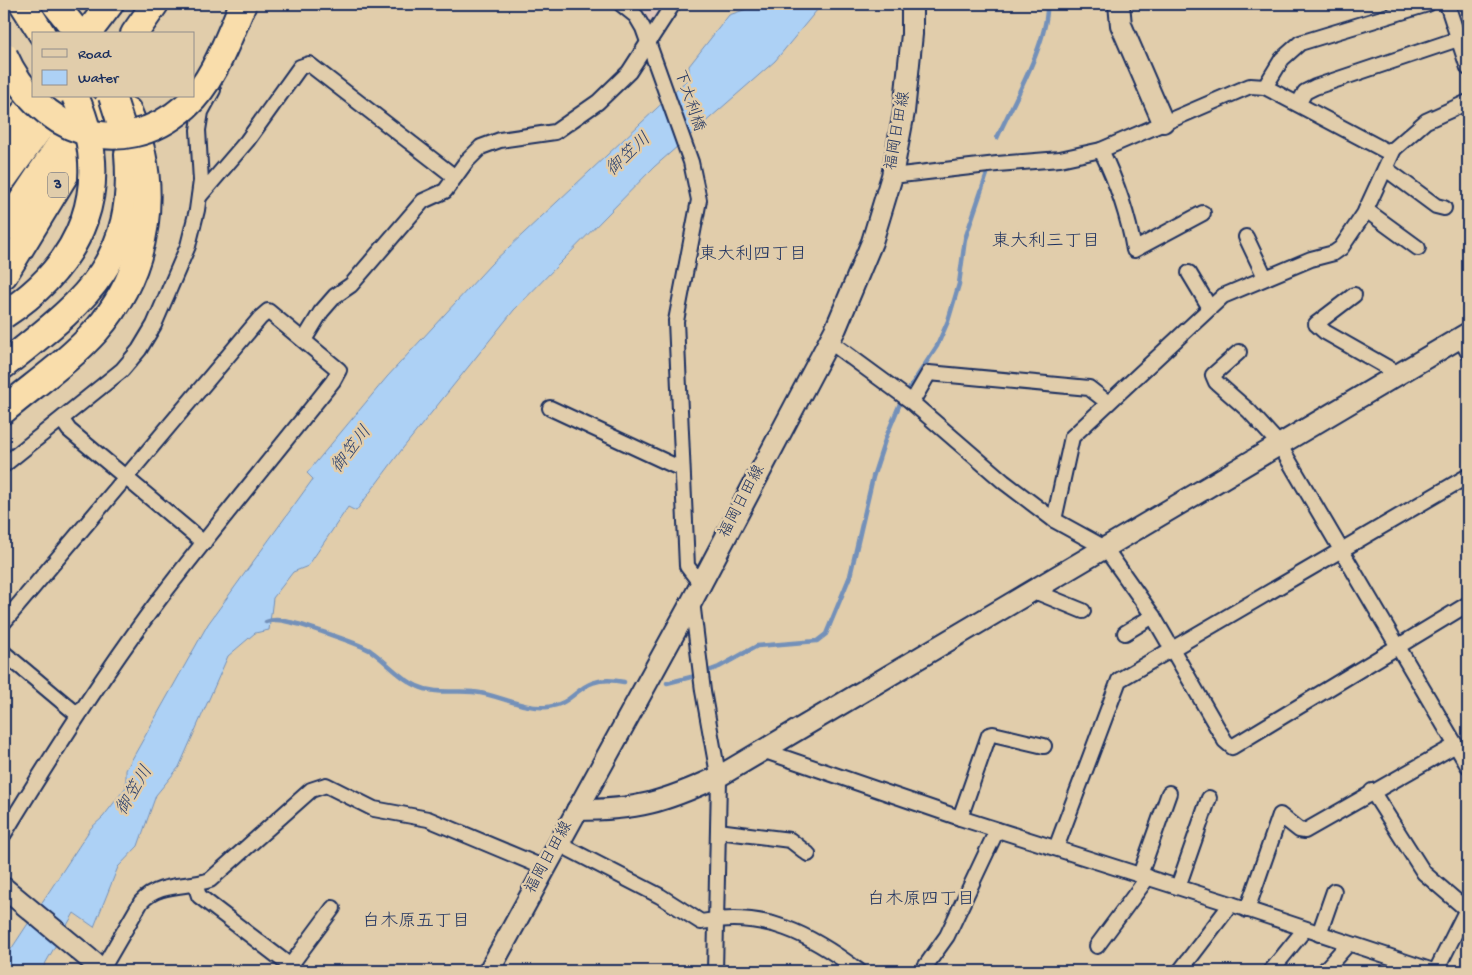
<svg xmlns="http://www.w3.org/2000/svg" width="1472" height="975" font-family="'Gochi Hand','Klee One',sans-serif">
<style>
.built{fill:#dfc6ba}
.water{fill:#add1f5;stroke:#7390b9}
.lines{fill:none;stroke-linecap:round;stroke-linejoin:round}
.stream{stroke:#7390b9;stroke-width:4.5}
.street-casing{stroke:#1b2f5e;stroke-width:18}
.secondary-casing{stroke:#1b2f5e;stroke-width:24}
.highway-casing{stroke:#1b2f5e;stroke-width:30}
.street{stroke:#e1cdab;stroke-width:14}
.secondary{stroke:#e1cdab;stroke-width:20}
.highway{stroke:#f9ddab;stroke-width:26}
.rail-casing{stroke:#1b2f5e;stroke-width:5.5}
.rail{stroke:#e1cdab;stroke-width:4;stroke-dasharray:11;stroke-linecap:butt}
.highway-bridge-casing{stroke:#1b2f5e;stroke-width:30;stroke-linecap:butt}
.highway-bridge{stroke:#f9ddab;stroke-width:26}
.labels{text-anchor:middle;dominant-baseline:central;stroke-width:5;stroke-linejoin:round;paint-order:stroke}
.shield{fill:#e1cdab;stroke:#565e75;stroke-width:1}
.shield-label{font-size:15px;font-weight:bold;fill:#1b2f5e}
.street-label{font-size:16px;fill:#1b2f5e;stroke:#e1cdab}
.water-label{font-size:18px;font-style:italic;fill:#2a3f6d;stroke:#e1cdab}
.neighbourhood-label{font-size:18px;fill:#1b2f5e;stroke:#e1cdab}
</style>
<rect width="100%" height="100%" fill="#e1cdab"/>
<filter id="ink" filterUnits="userSpaceOnUse"><feTurbulence type="fractalNoise" baseFrequency=".02" numOctaves="2"/><feDisplacementMap in="SourceGraphic" scale="10" xChannelSelector="R" yChannelSelector="G"/><feConvolveMatrix kernelMatrix="1 2 1 2 8 2 1 2 1" color-interpolation-filters="sRGB"/></filter>
<g filter="url(#ink)">
<path class="built" d="M 634,4 L 663,4 L 653,20 L 645,21 Z"/>
<path class="water" d="M 751,4 L 822,4 L 775,61 L 654,167 L 514,310 L 403,448 L 356,511 L 348,507 L 308,566 L 293,572 L 273,598 L 269,630 L 255,633 L 228,656 L 179,767 L 156,795 L 138,846 L 118,867 L 94,927 L 74,913 L 41,971 L 4,971 L 4,960 L 91,828 L 103,817 L 126,787 L 126,770 L 208,624 L 313,479 L 307,473 L 387,377 L 491,264 L 689,78 L 689,66 L 729,15 L 747,9 Z"/>
<g class="lines">
<g class="stream">
<path d="M 997,138 C 1013,102 1049,41 1047,4"/>
<path d="M 266,622 C 273,619 282,620 289,622 C 301,624 363,645 371,651 C 387,662 399,678 417,686 C 436,695 454,690 473,692 C 498,694 523,710 548,707 C 580,703 577,673 624,682"/>
<path d="M 667,683 L 695,676 L 719,667 L 757,646 L 817,641 L 826,634 L 850,576 L 873,477 L 886,437 L 901,401 L 937,346 L 948,321 L 959,284 L 965,239 L 988,171"/>
</g>
<defs>
<g id="street">
<path d="M 621,4 L 636,16 L 643,28 L 691,162 L 699,200 L 676,321 L 687,566 L 700,583"/>
<path d="M 1447,4 L 1468,68"/>
<path d="M 1265,87 L 1386,151 L 1394,149 L 1426,121 L 1468,102"/>
<path d="M 1298,104 L 1305,92 L 1315,87 L 1458,39"/>
<path d="M 1101,150 C 1117,183 1128,214 1134,250 L 1203,213"/>
<path d="M 1386,169 L 1436,206 L 1444,208"/>
<path d="M 892,176 L 997,164 L 1060,159 L 1101,150 L 1250,86 L 1265,87 L 1282,59 L 1300,43 L 1428,4"/>
<path d="M 199,197 L 247,141 L 300,67 L 309,64 L 455,177"/>
<path d="M 1366,210 L 1418,248"/>
<path d="M 1246,237 L 1265,277"/>
<path d="M 1189,273 L 1210,308"/>
<path d="M 1354,295 L 1316,324 L 1325,332 L 1399,374"/>
<path d="M 1460,338 L 1468,352"/>
<path d="M 304,340 L 321,312 L 335,296 L 351,285 L 423,201 L 445,191 L 466,162 L 481,147 L 500,140 L 555,132 L 598,102 L 629,72 L 673,4"/>
<path d="M 829,341 L 908,399 L 1004,482 L 1054,520 L 1105,548 L 1153,616 L 1225,741 L 1232,747 L 1468,604"/>
<path d="M 1239,352 L 1213,375 L 1216,382 L 1249,411 L 1279,444 L 1468,766"/>
<path d="M 912,402 L 929,373 L 1089,388 L 1107,402"/>
<path d="M 550,408 L 675,466 L 681,467"/>
<path d="M 62,420 L 69,430 L 204,543"/>
<path d="M 4,465 L 122,370 L 139,350 L 154,325 L 188,246 L 197,210 L 201,181 L 198,130 L 201,112 L 213,90"/>
<path d="M 1054,520 L 1072,437 L 1223,296 L 1311,259 L 1334,253 L 1341,248 L 1364,214 L 1394,149"/>
<path d="M 1034,591 L 1083,611"/>
<path d="M 692,601 L 703,691 L 719,780 L 715,971"/>
<path d="M 4,622 L 260,318 L 268,311 L 339,370 L 333,381 C 276,453 217,524 161,597 C 104,673 53,753 4,834"/>
<path d="M 1125,633 L 1153,616"/>
<path d="M 4,653 L 78,715"/>
<path d="M 762,750 L 960,818 L 1231,904 L 1433,971"/>
<path d="M 1372,791 L 1424,873 L 1467,910"/>
<path d="M 960,818 L 989,735 L 993,734 L 1044,746"/>
<path d="M 718,831 L 790,840 L 808,854"/>
<path d="M 559,844 L 660,896 L 701,922 C 765,910 810,934 859,971"/>
<path d="M 1056,848 L 1119,680 L 1468,476"/>
<path d="M 1140,875 L 1169,793"/>
<path d="M 195,884 L 199,896 L 297,971"/>
<path d="M 1178,887 L 1209,798"/>
<path d="M 1247,910 L 1280,815 L 1299,830 L 1305,831 L 1456,745"/>
<path d="M 1319,934 L 1334,891"/>
<path d="M 1097,946 L 1148,877"/>
<path d="M 290,966 L 333,908"/>
<path d="M 101,971 L 141,902 C 159,882 187,888 210,880 L 311,790 L 326,785 L 374,809 L 428,819 L 545,868"/>
<path d="M 922,971 L 947,936 L 997,830"/>
<path d="M 1180,971 L 1231,904"/>
<path d="M 1271,971 L 1305,929"/>
<path d="M 1324,971 L 1348,944"/>
<path d="M 1436,971 L 1468,907"/>
</g>
<g id="secondary">
<path d="M 1119,4 L 1121,25 L 1163,122"/>
<path d="M 577,810 C 637,810 664,802 718,777 L 1468,333"/>
<path d="M 4,888 L 104,971"/>
<path d="M 489,971 L 692,601 L 836,328 L 872,242 L 892,176 L 904,112 L 912,34 L 912,4"/>
</g>
<g id="highway">
<path d="M 23,4 L 42,34"/>
<path d="M 55,4 L 79,34"/>
<path d="M 87,34 L 110,4"/>
<path d="M 134,34 L 155,4"/>
<path d="M 4,138 L 37,96"/>
<path d="M 4,178 L 63,96"/>
<path d="M 4,228 L 85,107"/>
<path d="M 4,275 L 113,96"/>
<path d="M 4,365 C 81,303 137,265 128,154"/>
<path d="M 4,410 C 35,384 69,361 96,331 C 150,269 161,185 128,111"/>
</g>
</defs>
<use href="#street" class="street-casing"/>
<use href="#secondary" class="secondary-casing"/>
<use href="#highway" class="highway-casing"/>
<use href="#street" class="street"/>
<use href="#secondary" class="secondary"/>
<use href="#highway" class="highway"/>
<defs>
<path id="rail" d="M 1467,971 L 1468,969"/>
</defs>
<use href="#rail" class="rail-casing"/>
<use href="#rail" class="rail"/>
<defs>
<g id="highway-bridge">
<path d="M 4,55 C 37,130 119,165 186,106 C 214,81 228,38 243,4"/>
<path d="M 112,96 L 121,124"/>
<path d="M 4,315 C 83,263 115,186 75,96"/>
</g>
</defs>
<use href="#highway-bridge" class="highway-bridge-casing"/>
<use href="#highway-bridge" class="highway-bridge"/>
</g>
</g>
<g class="labels">
<rect class="shield" x="48" y="172.5" width="20" height="25" rx="4"/>
<g class="shield-label">
<text x="58" y="185">3</text>
</g>
<g class="street-label">
<text transform="translate(688 101) rotate(71)">下大利橋</text>
<text transform="translate(899 131) rotate(-80)">福岡日田線</text>
<text transform="translate(743 502) rotate(-62)">福岡日田線</text>
<text transform="translate(550 858) rotate(-61)">福岡日田線</text>
</g>
<g class="water-label">
<text transform="translate(629 155) rotate(-43)">御笠川</text>
<text transform="translate(352 450) rotate(-52)">御笠川</text>
<text transform="translate(135 791) rotate(-59)">御笠川</text>
</g>
<g class="neighbourhood-label">
<text x="1046" y="242">東大利三丁目</text>
<text x="753" y="255">東大利四丁目</text>
<text x="921" y="900">白木原四丁目</text>
<text x="416" y="922">白木原五丁目</text>
</g>
</g>
<rect width="1472" height="975" fill="none" stroke="#e1cdab" stroke-width="20"/>
<rect x="10" y="10" width="1452" height="955" fill="none" stroke="#1b2f5e" stroke-width="2" filter="url(#ink)"/>
<rect x="32" y="32" width="162" height="65" fill="#e1cdab" stroke="#928e8c"/>
<rect x="42" y="49" width="25" height="8" fill="#e1cdab" stroke="#928e8c"/>
<text x="78" y="58" font-size="15" fill="#1b2f5e">Road</text>
<rect x="42" y="70" width="25" height="15" fill="#add1f5" stroke="#928e8c"/>
<text x="78" y="82" font-size="15" fill="#1b2f5e">Water</text>
</svg>
